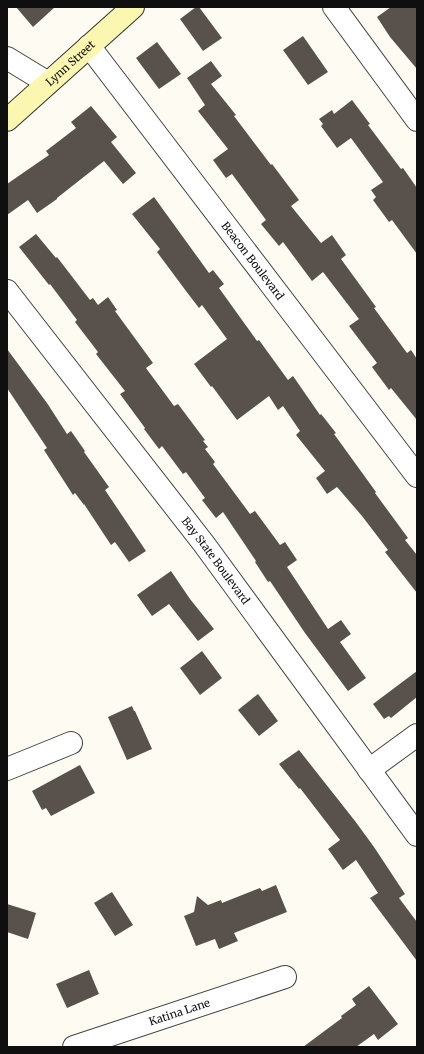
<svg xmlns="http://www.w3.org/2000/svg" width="424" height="1054" font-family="Merriweather,serif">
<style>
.building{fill:#58514c}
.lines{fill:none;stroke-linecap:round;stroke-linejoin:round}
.street-casing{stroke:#424242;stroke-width:24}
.secondary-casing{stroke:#313131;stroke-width:24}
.street{stroke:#fff;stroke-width:22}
.secondary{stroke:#fbf6b0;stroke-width:22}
.labels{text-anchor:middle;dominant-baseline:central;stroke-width:4;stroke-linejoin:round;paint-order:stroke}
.street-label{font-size:11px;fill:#0f0f0f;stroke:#fff}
</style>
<rect width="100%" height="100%" fill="#fefcf2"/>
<g class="building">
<path d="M 16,7 L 55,7 L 33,27 Z"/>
<path d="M 196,7 L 199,7 L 222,38 L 203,51 L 180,19 Z"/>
<path d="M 391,7 L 417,7 L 417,69 L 390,37 L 377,17 Z"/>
<path d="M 303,36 L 328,72 L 308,85 L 283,50 Z"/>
<path d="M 157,42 L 181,74 L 159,89 L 136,58 Z"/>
<path d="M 211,61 L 222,76 L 211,84 L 236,115 L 234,116 L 271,165 L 272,164 L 299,200 L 291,206 L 321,243 L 332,235 L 346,255 L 341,259 L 376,307 L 374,308 L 407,353 L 411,350 L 417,359 L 417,420 L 391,388 L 389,390 L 372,367 L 377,363 L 349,326 L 359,319 L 323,272 L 312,281 L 283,242 L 279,246 L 261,224 L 266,220 L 232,174 L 226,178 L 213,160 L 228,149 L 198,111 L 205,105 L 187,78 Z"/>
<path d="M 352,100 L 370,124 L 368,125 L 401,169 L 403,168 L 417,188 L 417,254 L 392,220 L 389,222 L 373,200 L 376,197 L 371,190 L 383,182 L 351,138 L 337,148 L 321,126 L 323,124 L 319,119 L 332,110 L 334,114 Z"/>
<path d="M 91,106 L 117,137 L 111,142 L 136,173 L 123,184 L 104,161 L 57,198 L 57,199 L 37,213 L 28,200 L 7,215 L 7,184 L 49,155 L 46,151 L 76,128 L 71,122 Z"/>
<path d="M 154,197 L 209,273 L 213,270 L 224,284 L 219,288 L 257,341 L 259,340 L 288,380 L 293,376 L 320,415 L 321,414 L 336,433 L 334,434 L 376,492 L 375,493 L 408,538 L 405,540 L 417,555 L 417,593 L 385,552 L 388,550 L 362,516 L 337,487 L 327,494 L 316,478 L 325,471 L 296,435 L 300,431 L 283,406 L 278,410 L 269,396 L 237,420 L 212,386 L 211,387 L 194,364 L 227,339 L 202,305 L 199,308 L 186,291 L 157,252 L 160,249 L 132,214 Z"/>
<path d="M 36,234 L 56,258 L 57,257 L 90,300 L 93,298 L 98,305 L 108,297 L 117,310 L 115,311 L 153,363 L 146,368 L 174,406 L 178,404 L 205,440 L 203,441 L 208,447 L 205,449 L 215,462 L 213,464 L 250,514 L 255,511 L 280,545 L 285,542 L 297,560 L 287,567 L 328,629 L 341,620 L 351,634 L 340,642 L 366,678 L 348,691 L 305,633 L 270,581 L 268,582 L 255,562 L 256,561 L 223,512 L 216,518 L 202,500 L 205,498 L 186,472 L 183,474 L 162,446 L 159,449 L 144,429 L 145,428 L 120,394 L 125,391 L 96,354 L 98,352 L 75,322 L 77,320 L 50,284 L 49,285 L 19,247 Z"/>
<path d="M 7,349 L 47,403 L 67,434 L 71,431 L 85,451 L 84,452 L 109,487 L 105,490 L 146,551 L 129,562 L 115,542 L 111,545 L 84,504 L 84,505 L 75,493 L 73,495 L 44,450 L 47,448 L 7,388 Z"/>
<path d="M 171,571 L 190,599 L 214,629 L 198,641 L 169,604 L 152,616 L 137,595 Z"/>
<path d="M 202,651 L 222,678 L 200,695 L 180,668 Z"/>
<path d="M 417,671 L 417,697 L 391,718 L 389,716 L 384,719 L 373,704 Z"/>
<path d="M 258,694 L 278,721 L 259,736 L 238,710 Z"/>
<path d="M 132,706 L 134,711 L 135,711 L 152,749 L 127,760 L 108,717 Z"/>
<path d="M 299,750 L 355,821 L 374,847 L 405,894 L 399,898 L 417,922 L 417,961 L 370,898 L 378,893 L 356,860 L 343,870 L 328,849 L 340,840 L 300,788 L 299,789 L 279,764 Z"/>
<path d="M 80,765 L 95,793 L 51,816 L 46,808 L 42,810 L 32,791 Z"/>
<path d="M 276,885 L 287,912 L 234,933 L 238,941 L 219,949 L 215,939 L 196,946 L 184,916 L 194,912 L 197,896 L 208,905 L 221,900 L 222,903 L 260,888 L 262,891 Z"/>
<path d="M 112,892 L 133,925 L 115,936 L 94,903 Z"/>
<path d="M 7,904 L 36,913 L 28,939 L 7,932 Z"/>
<path d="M 89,970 L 99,994 L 67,1008 L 56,984 Z"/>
<path d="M 369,986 L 398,1024 L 378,1040 L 374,1034 L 356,1047 L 303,1047 L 342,1018 L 341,1016 L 356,1005 L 352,999 Z"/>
</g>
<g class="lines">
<defs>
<g id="street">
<path d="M 334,7 L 417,120"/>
<path id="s1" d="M 89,46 L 417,476"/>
<path d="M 7,58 L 48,83"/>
<path id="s2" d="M 7,291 L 204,544 L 417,835"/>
<path d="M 7,769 L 71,743"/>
<path d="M 369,770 L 417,735"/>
<path id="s3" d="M 74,1047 L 285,977"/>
</g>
<g id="secondary">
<path id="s4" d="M 7,120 L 133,7"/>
</g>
</defs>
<use href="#street" class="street-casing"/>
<use href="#secondary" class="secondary-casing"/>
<use href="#street" class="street"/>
<use href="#secondary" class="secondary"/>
</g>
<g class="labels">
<g class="street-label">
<text stroke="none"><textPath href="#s4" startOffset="85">Lynn Street</textPath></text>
<text stroke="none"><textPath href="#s1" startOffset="270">Beacon Boulevard</textPath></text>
<text stroke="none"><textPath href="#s2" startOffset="341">Bay State Boulevard</textPath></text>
<text stroke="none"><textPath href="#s3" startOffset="111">Katina Lane</textPath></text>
</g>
</g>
<rect width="424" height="1054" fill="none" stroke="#0f0f0f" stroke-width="16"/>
</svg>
